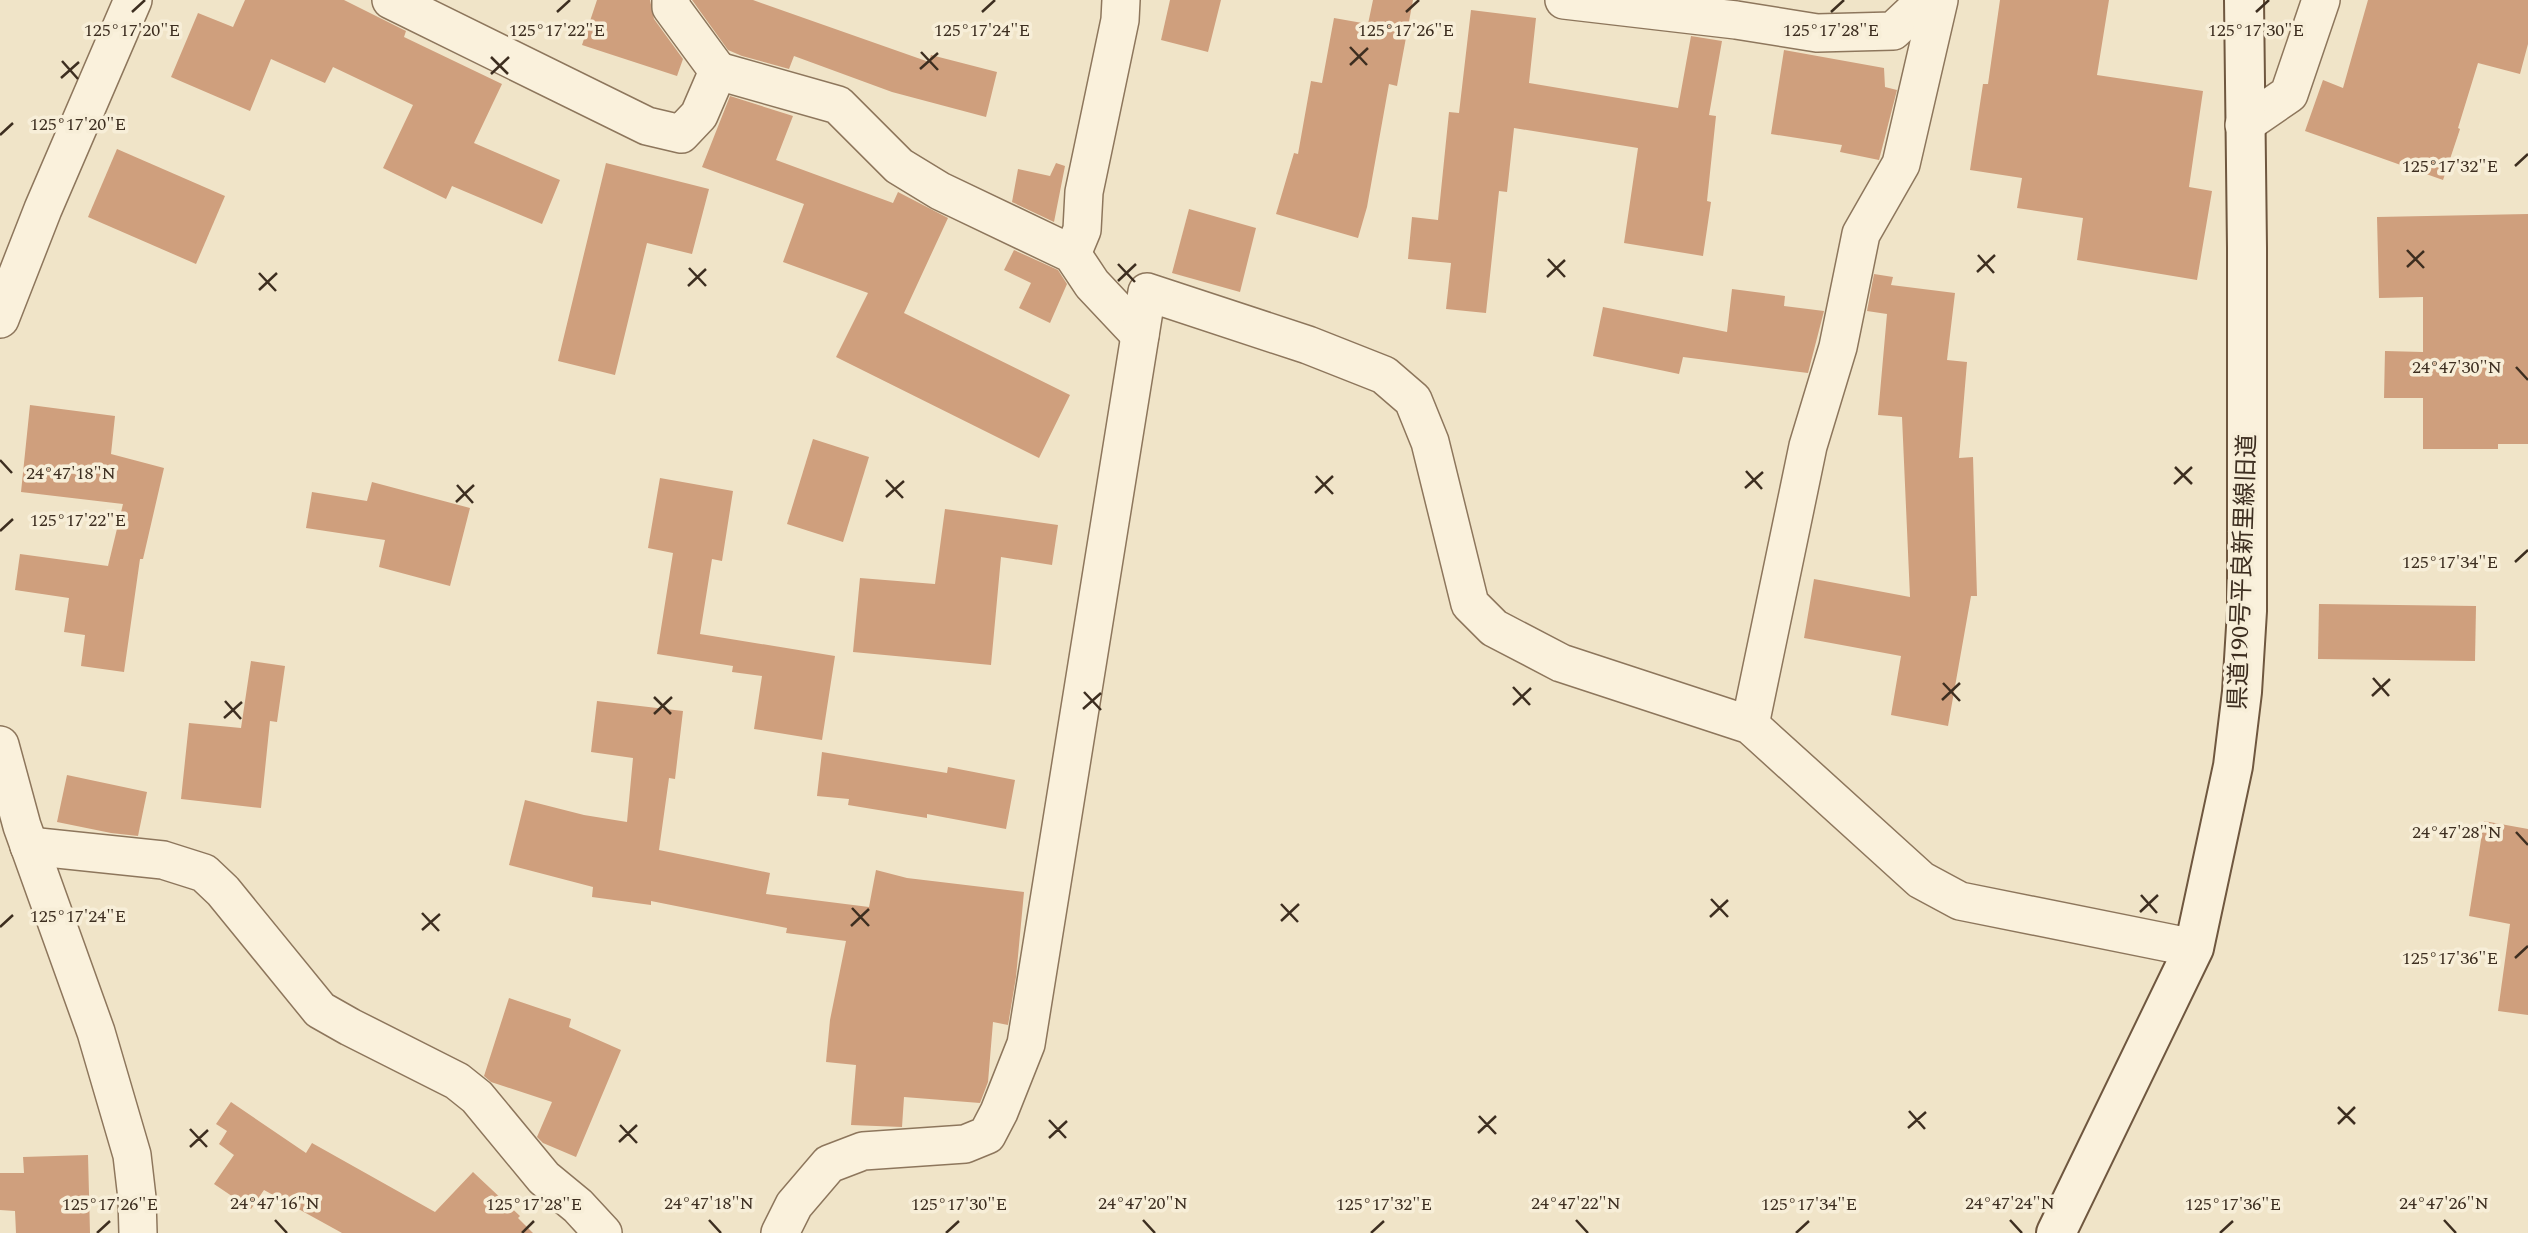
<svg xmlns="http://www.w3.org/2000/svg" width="2528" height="1233" font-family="Spectral,'Noto Sans JP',serif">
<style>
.building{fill:#cf9f7d}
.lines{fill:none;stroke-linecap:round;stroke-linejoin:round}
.street-casing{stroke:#8d765c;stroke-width:40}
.secondary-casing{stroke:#6f573f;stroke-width:42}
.street{stroke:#faf1dc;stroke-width:37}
.secondary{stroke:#faf1dc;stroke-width:38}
.ticks{fill:none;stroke:#3d2e20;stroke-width:2.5}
.labels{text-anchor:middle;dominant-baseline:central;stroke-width:7;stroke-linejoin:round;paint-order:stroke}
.street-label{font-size:24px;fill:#3d2e20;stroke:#f7eed8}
.ticks-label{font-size:18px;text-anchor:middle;fill:#3d2e20;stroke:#f7eed8;stroke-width:7;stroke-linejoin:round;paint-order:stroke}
</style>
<rect width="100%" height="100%" fill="#f0e4c8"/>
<g class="building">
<path d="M 245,0 L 344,0 L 406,31 L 404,37 L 502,84 L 474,143 L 560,180 L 542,224 L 452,186 L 446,199 L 383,168 L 413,105 L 333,67 L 325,83 L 271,59 L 250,111 L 171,77 L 198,13 L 233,27 Z"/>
<path d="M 597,0 L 650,0 L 654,19 L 683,59 L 677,76 L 582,45 Z"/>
<path d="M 692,0 L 753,0 L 929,62 L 931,55 L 997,72 L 986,117 L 892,92 L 794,56 L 789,69 L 742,56 L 728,50 Z"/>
<path d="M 1170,0 L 1221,0 L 1208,52 L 1161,40 Z"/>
<path d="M 1373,0 L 1413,0 L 1397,86 L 1389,84 L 1367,207 L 1358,238 L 1276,214 L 1294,153 L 1298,154 L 1311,81 L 1322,83 L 1334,18 L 1368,24 Z"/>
<path d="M 2000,0 L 2109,0 L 2097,75 L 2203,91 L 2189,187 L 2212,191 L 2197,280 L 2077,260 L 2083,218 L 2017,208 L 2022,178 L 1970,170 L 1983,84 L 1988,84 Z"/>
<path d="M 2368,0 L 2528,0 L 2528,44 L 2520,74 L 2478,63 L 2458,128 L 2460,129 L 2443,180 L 2305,131 L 2323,80 L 2343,88 Z"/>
<path d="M 1471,10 L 1536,18 L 1529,83 L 1678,108 L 1691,36 L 1722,41 L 1709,115 L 1716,116 L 1707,201 L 1711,202 L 1703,256 L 1624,243 L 1638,148 L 1514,128 L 1507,192 L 1499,191 L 1486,313 L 1446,309 L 1451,263 L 1408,259 L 1412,217 L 1438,220 L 1449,112 L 1459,113 Z"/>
<path d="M 1784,50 L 1884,68 L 1885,87 L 1897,90 L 1879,160 L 1840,152 L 1842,145 L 1771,134 Z"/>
<path d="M 730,96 L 793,116 L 776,160 L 893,203 L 898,192 L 948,218 L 904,313 L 1070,395 L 1039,458 L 836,357 L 868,293 L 783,262 L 804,204 L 702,167 Z"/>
<path d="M 117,149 L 225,196 L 196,264 L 88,217 Z"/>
<path d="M 606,163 L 709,189 L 692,254 L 647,243 L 615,375 L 558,361 Z"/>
<path d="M 1056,163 L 1065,166 L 1054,222 L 1012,202 L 1018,169 L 1050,176 Z"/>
<path d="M 1189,209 L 1256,228 L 1240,292 L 1172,273 Z"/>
<path d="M 2528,214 L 2528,444 L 2498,444 L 2498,449 L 2423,449 L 2423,398 L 2384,398 L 2385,351 L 2423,352 L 2423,297 L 2379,298 L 2377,217 Z"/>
<path d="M 1014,250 L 1058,270 L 1067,284 L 1050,323 L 1019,308 L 1031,283 L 1004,270 Z"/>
<path d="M 1874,274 L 1893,277 L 1891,285 L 1955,293 L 1947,360 L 1967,362 L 1959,458 L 1973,457 L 1977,596 L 1971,596 L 1948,726 L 1891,715 L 1901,656 L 1804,638 L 1814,579 L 1910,597 L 1902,417 L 1878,415 L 1887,314 L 1867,311 Z"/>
<path d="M 1732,289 L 1785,296 L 1784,306 L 1824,311 L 1808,373 L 1683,357 L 1679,374 L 1593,356 L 1603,307 L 1727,332 Z"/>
<path d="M 30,405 L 115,416 L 111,454 L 164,468 L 143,559 L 140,559 L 124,672 L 81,666 L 85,635 L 64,632 L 69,598 L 15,590 L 20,554 L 108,566 L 123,504 L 21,492 Z"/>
<path d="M 813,439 L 869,457 L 843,542 L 787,524 Z"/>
<path d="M 660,478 L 733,491 L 722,561 L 712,559 L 700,634 L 835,656 L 822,740 L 754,729 L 762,676 L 732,672 L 733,666 L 657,654 L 673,553 L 648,548 Z"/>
<path d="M 372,482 L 470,508 L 450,586 L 379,567 L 385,540 L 306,528 L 312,492 L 367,501 Z"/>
<path d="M 945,509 L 1058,525 L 1052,565 L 1001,557 L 991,665 L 853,652 L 860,578 L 935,584 Z"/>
<path d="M 2319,604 L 2476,606 L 2475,661 L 2318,659 Z"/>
<path d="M 251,661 L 285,666 L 277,722 L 270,721 L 261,808 L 181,799 L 189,723 L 241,728 Z"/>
<path d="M 597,701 L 683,711 L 675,779 L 669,778 L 659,850 L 770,873 L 766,894 L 869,907 L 876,870 L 907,878 L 1024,892 L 1016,977 L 1008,1025 L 993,1022 L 988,1082 L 980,1103 L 904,1097 L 902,1127 L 851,1125 L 856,1065 L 826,1062 L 830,1020 L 846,941 L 786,933 L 787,928 L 651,901 L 651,905 L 592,897 L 593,887 L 509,865 L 525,800 L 584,815 L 627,822 L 633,758 L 591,752 Z"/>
<path d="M 822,752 L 947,773 L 948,767 L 1015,780 L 1006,829 L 927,814 L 927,818 L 848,805 L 849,799 L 817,796 Z"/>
<path d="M 67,775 L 147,792 L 138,836 L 111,833 L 57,822 Z"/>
<path d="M 2484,821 L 2528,829 L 2528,1015 L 2498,1011 L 2510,924 L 2469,916 Z"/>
<path d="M 509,998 L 571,1019 L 569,1027 L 621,1050 L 576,1157 L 543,1143 L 537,1137 L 552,1102 L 491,1082 L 484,1076 Z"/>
<path d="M 231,1102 L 306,1153 L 312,1143 L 435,1212 L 473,1172 L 520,1216 L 518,1218 L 533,1233 L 342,1233 L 264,1190 L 251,1209 L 214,1184 L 234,1155 L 219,1144 L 227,1131 L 216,1124 Z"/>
<path d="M 88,1155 L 90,1233 L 16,1233 L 15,1211 L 0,1210 L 0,1173 L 24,1173 L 23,1157 Z"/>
</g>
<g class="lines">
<defs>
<g id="street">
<path d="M 391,0 L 647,126 L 681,134 L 699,115 L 718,71 L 671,7 L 671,0"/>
<path d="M 1564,0 L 1736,20 L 1817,33 L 1893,31 L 1926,0"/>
<path d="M 718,71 L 838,105 L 899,166 L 940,191 L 1072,254 L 1092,284 L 1140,335"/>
<path d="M 2244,125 L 2289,94 L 2321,0"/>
<path d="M 1072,254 L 1082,230 L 1084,192 L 1120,20 L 1121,0"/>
<path d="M 0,319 L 43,209 L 133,0"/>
<path d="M 1750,725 L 1808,446 L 1838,347 L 1861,234 L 1901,164 L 1939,0"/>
<path d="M 0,745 L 22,826 L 96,1032 L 132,1155 L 137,1198 L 138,1233"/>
<path d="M 29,846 L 163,860 L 204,873 L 223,891 L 320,1010 L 350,1027 L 457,1081 L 477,1097 L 544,1178 L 578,1206 L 603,1233"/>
<path d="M 780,1233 L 794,1205 L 829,1164 L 863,1151 L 965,1144 L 987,1135 L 999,1112 L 1026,1044 L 1147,292 L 1308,345 L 1384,375 L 1413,400 L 1430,442 L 1470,604 L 1494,628 L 1561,663 L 1750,725 L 1921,880 L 1960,901 L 2194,948"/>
</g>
<path id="secondary" d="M 2056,1233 L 2194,948 L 2233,766 L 2242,692 L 2247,611 L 2247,248 L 2244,0"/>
</defs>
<use href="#street" class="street-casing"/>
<use href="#secondary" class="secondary-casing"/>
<use href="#street" class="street"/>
<use href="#secondary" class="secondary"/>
</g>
<path class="ticks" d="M 132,12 L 145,0M 557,12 L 570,0M 982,12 L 995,0M 1406,12 L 1419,0M 1831,12 L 1844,0M 2256,12 L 2269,0M 1350,47 L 1367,65M 921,52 L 938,70M 491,57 L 508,74M 62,61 L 78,79M 1350,65 L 1368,48M 920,69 L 938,53M 491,74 L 509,57M 61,78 L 79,62M 0,135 L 13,123M 2515,166 L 2528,154M 2407,250 L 2424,268M 1978,255 L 1994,273M 1548,259 L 1565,277M 1118,264 L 1135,282M 2407,267 L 2424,251M 689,268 L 706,286M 1977,272 L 1995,255M 259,273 L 276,291M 1547,277 L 1565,260M 1118,281 L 1136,264M 688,286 L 706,269M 259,290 L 277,273M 2516,367 L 2528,380M 0,460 L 12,473M 2175,467 L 2192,484M 1746,471 L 1762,489M 1316,476 L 1333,494M 886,480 L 903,498M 2174,484 L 2192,467M 457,485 L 473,503M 1745,488 L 1763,472M 1315,493 L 1333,476M 886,497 L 904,481M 456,502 L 474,485M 0,531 L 13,519M 2515,562 L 2528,550M 2373,678 L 2389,696M 1943,683 L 1960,701M 1513,687 L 1530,705M 1084,692 L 1101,710M 2372,696 L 2390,679M 654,697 L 671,714M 1942,700 L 1960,683M 225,701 L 241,719M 1513,705 L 1531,688M 1083,709 L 1101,693M 654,714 L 672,697M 224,718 L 242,702M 2516,832 L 2528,845M 2141,895 L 2157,913M 1711,899 L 1728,917M 1281,904 L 1298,922M 852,908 L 869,926M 2140,912 L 2158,895M 422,913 L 439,931M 1710,917 L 1728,900M 1281,921 L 1299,904M 851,926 L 869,909M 0,927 L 13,915M 422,930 L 440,914M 2515,958 L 2528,946M 2338,1107 L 2355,1124M 1909,1111 L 1925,1129M 1479,1116 L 1496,1134M 1049,1120 L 1066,1138M 2338,1124 L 2355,1107M 620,1125 L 637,1143M 1908,1128 L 1926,1112M 190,1129 L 207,1147M 1478,1133 L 1496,1116M 1049,1138 L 1067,1121M 619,1142 L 637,1125M 190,1147 L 208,1130M 275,1220 L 287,1233M 709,1220 L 721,1233M 1143,1220 L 1155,1233M 1576,1220 L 1588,1233M 2010,1220 L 2022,1233M 2444,1220 L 2456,1233M 97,1233 L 110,1221M 522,1233 L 534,1221M 946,1233 L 959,1221M 1371,1233 L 1384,1221M 1796,1233 L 1809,1221M 2220,1233 L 2233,1221"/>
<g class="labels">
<g class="street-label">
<text transform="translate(2243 572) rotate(-88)">県道190号平良新里線旧道</text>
</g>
</g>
<g class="ticks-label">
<text x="132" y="36">125°17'20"E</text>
<text x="557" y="36">125°17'22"E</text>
<text x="982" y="36">125°17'24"E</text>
<text x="1406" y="36">125°17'26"E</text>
<text x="1831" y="36">125°17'28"E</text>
<text x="2256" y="36">125°17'30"E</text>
<text x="78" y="130">125°17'20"E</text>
<text x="2450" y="172">125°17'32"E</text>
<text x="2457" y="373">24°47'30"N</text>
<text x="71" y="479">24°47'18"N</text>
<text x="78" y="526">125°17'22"E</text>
<text x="2450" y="568">125°17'34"E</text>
<text x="2457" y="838">24°47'28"N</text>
<text x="78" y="922">125°17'24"E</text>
<text x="2450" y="964">125°17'36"E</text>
<text x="275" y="1209">24°47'16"N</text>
<text x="709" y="1209">24°47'18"N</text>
<text x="1143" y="1209">24°47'20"N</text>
<text x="1576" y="1209">24°47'22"N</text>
<text x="2010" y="1209">24°47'24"N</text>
<text x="2444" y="1209">24°47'26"N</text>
<text x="110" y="1210">125°17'26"E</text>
<text x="534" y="1210">125°17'28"E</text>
<text x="959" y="1210">125°17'30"E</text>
<text x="1384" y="1210">125°17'32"E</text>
<text x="1809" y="1210">125°17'34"E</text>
<text x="2233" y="1210">125°17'36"E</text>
</g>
</svg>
